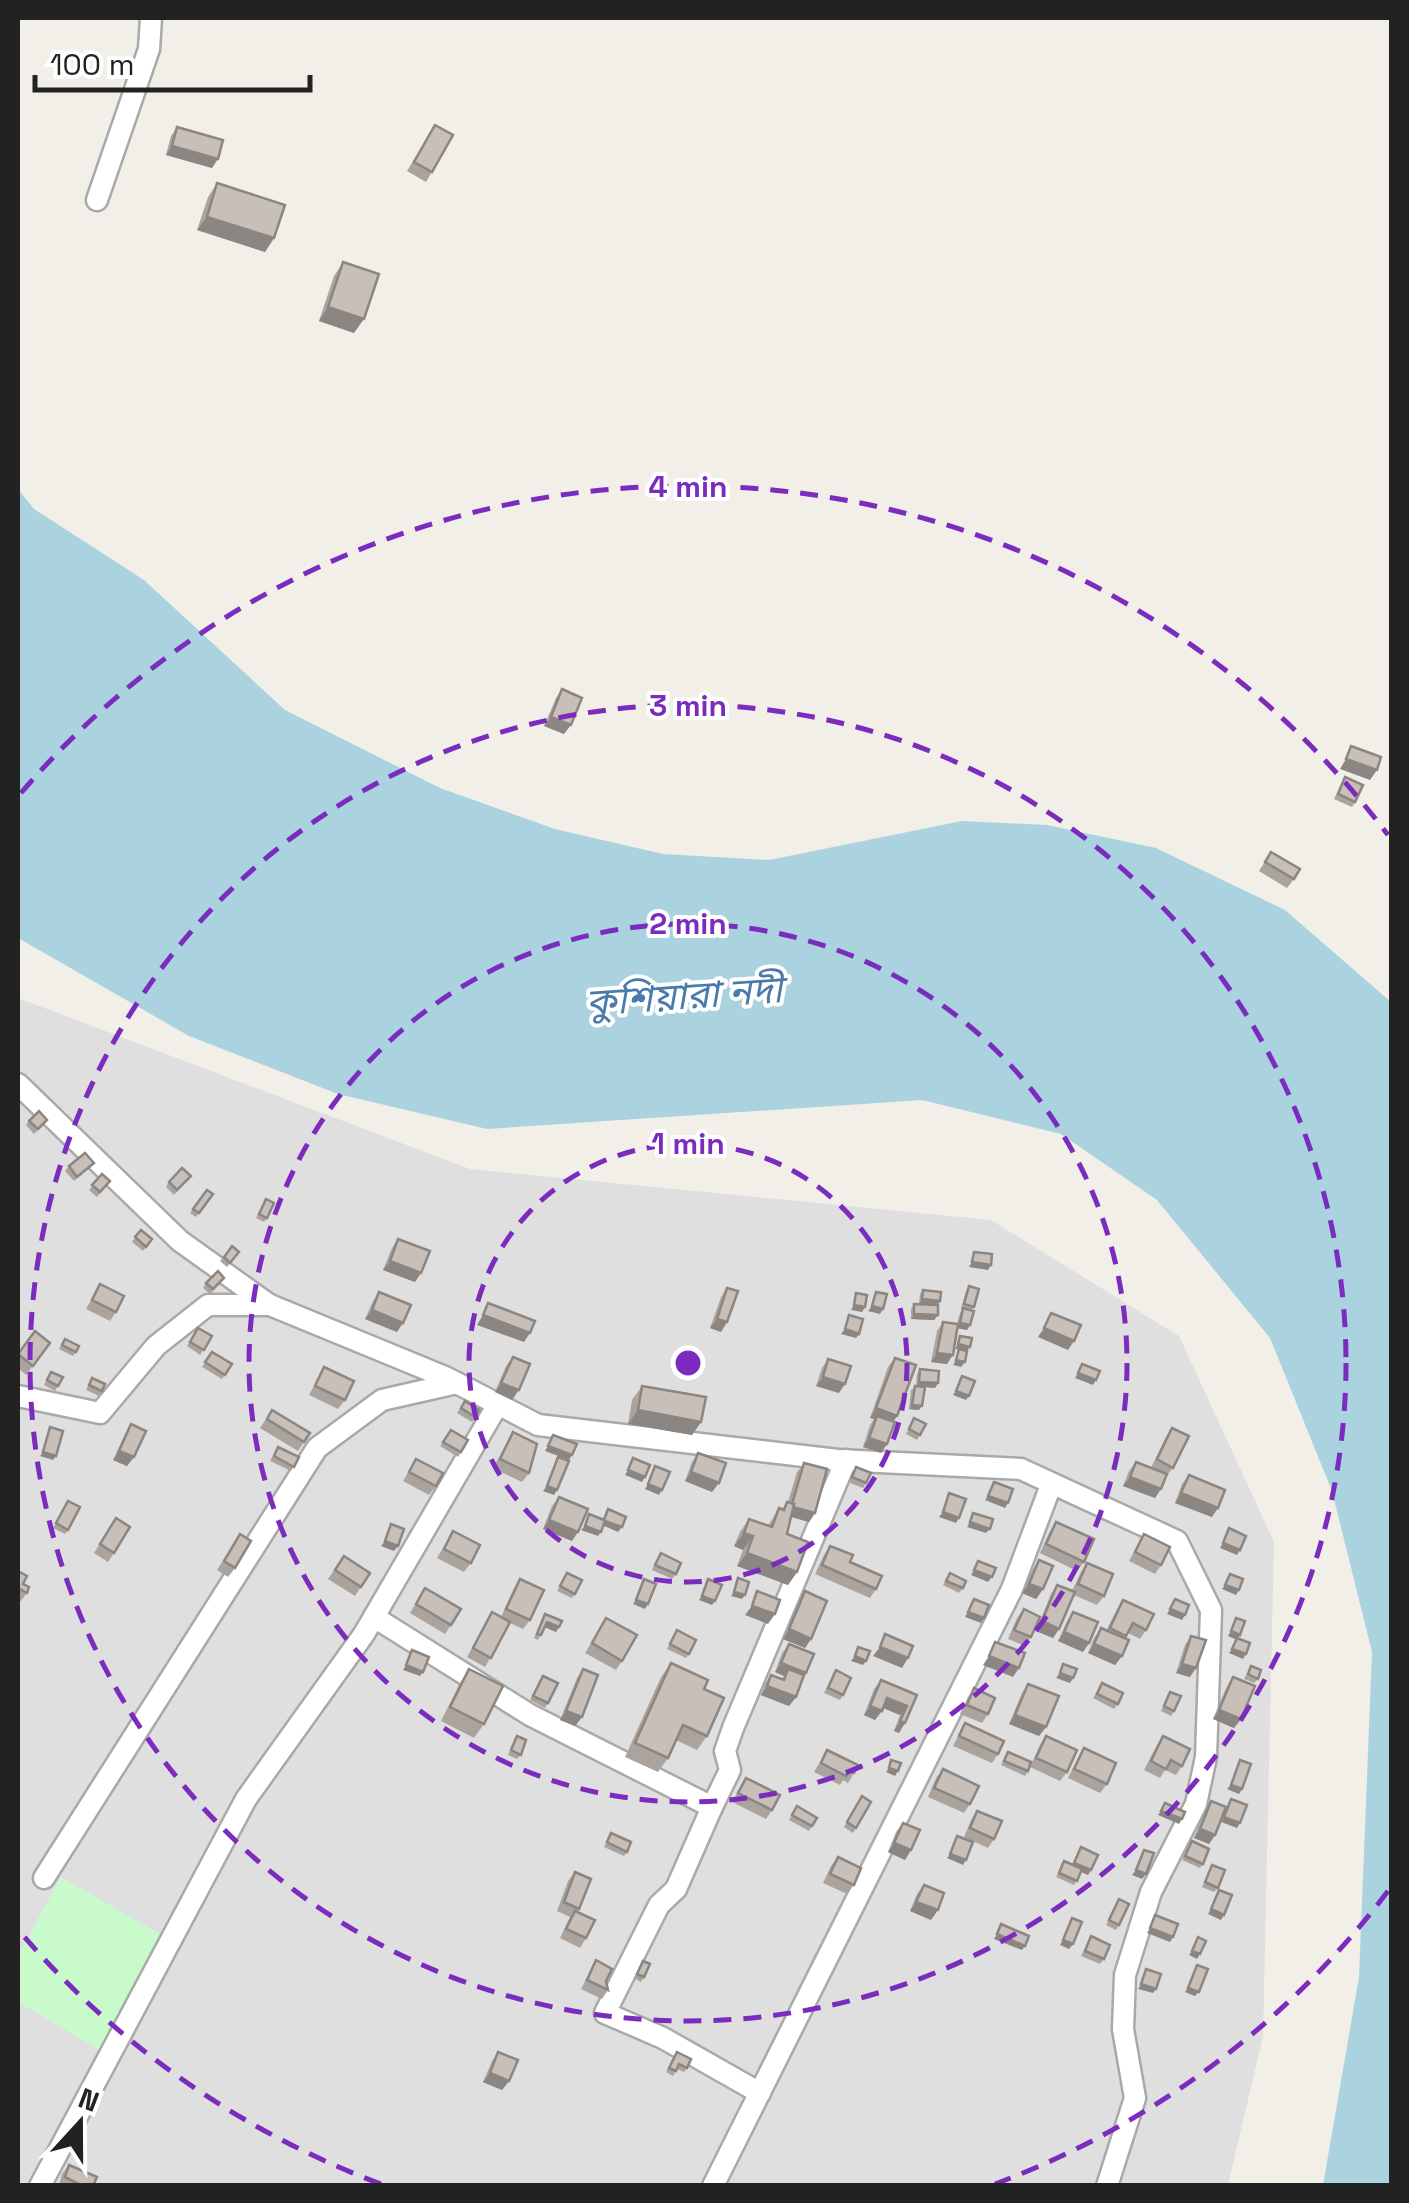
<svg xmlns="http://www.w3.org/2000/svg" width="1409" height="2203" font-family="'Space Grotesk','Noto Sans Bengali',sans-serif">
<style>
.residential{fill:#e0dfdf}
.park{fill:#c8facc}
.water{fill:#aad3df}
.lines{fill:none;stroke-linecap:round;stroke-linejoin:round}
.minor-casing{stroke:#a9a9a9;stroke-width:25}
.minor{stroke:#fff;stroke-width:20}
.wall{fill:#aba49e}
.shaded-wall{fill:#8b8681}
.building{fill:#c7bfb8;stroke:#8b8681;stroke-width:2.5}
.ring{fill:none;stroke:#7b2cbf;stroke-width:5;stroke-dasharray:18 12}
.labels{text-anchor:middle;dominant-baseline:central;stroke-width:8;stroke-linejoin:round;paint-order:stroke}
.water-label{font-size:38px;font-style:italic;fill:#4a7aab;stroke:#fff}
.centre{fill:#7b2cbf;stroke:#fff;stroke-width:5}
.ring-label{font-size:30px;text-anchor:middle;font-weight:bold;fill:#7b2cbf;stroke:#fff;stroke-width:8;stroke-linejoin:round;paint-order:stroke}
</style>
<rect width="100%" height="100%" fill="#f2efe9"/>
<path class="residential" d="M 18,998 L 470,1169 L 991,1220 L 1179,1336 L 1274,1542 L 1263,2036 L 1228,2185 L 18,2185 Z"/>
<path class="park" d="M 61,1877 L 165,1937 L 103,2052 L 18,2002 L 18,1955 Z"/>
<path class="water" d="M 18,489 L 34,509 L 144,580 L 285,710 L 440,788 L 555,829 L 663,854 L 769,860 L 962,821 L 1047,825 L 1156,848 L 1285,910 L 1391,1002 L 1391,2185 L 1323,2185 L 1359,1977 L 1372,1652 L 1332,1491 L 1270,1338 L 1157,1200 L 1061,1134 L 922,1100 L 487,1129 L 338,1094 L 189,1036 L 18,938 Z"/>
<g class="lines">
<defs>
<g id="minor">
<path d="M 97,200 L 149,49 L 151,18"/>
<path d="M 18,1084 L 180,1241 L 268,1304"/>
<path d="M 18,1396 L 100,1413 L 156,1346 L 208,1305 L 270,1305 L 445,1377 L 538,1425 L 838,1460 L 1021,1469 L 1177,1541 L 1211,1610 L 1206,1757 L 1196,1804 L 1151,1892 L 1125,1975 L 1123,2029 L 1135,2098 L 1107,2186"/>
<path d="M 374,1617 L 530,1715 L 712,1807 L 676,1889 L 659,1905 L 605,2013 L 663,2038 L 760,2093"/>
<path d="M 712,1807 L 730,1770 L 725,1751 L 733,1728 L 846,1460"/>
<path d="M 44,1878 L 317,1448 L 382,1400 L 457,1383"/>
<path d="M 40,2186 L 246,1799 L 364,1634 L 498,1404"/>
<path d="M 713,2186 L 1012,1589 L 1051,1485"/>
</g>
</defs>
<use href="#minor" class="minor-casing"/>
<use href="#minor" class="minor"/>
</g>
<g class="wall">
<path d="M 435,125 L 432,172 L 426,182 L 407,171 Z"/>
<path d="M 177,127 L 212,168 L 166,155 L 171,136 Z"/>
<path d="M 217,183 L 274,238 L 265,252 L 197,230 L 208,197 Z"/>
<path d="M 343,262 L 354,333 L 319,321 L 334,276 Z"/>
<path d="M 562,689 L 564,734 L 544,726 L 556,698 Z"/>
<path d="M 1345,777 L 1355,802 L 1352,807 L 1334,799 Z"/>
<path d="M 1271,852 L 1294,879 L 1287,888 L 1259,871 Z"/>
<path d="M 47,1120 L 34,1134 L 26,1125 L 29,1121 Z"/>
<path d="M 94,1163 L 74,1181 L 65,1171 L 69,1166 Z"/>
<path d="M 102,1174 L 110,1181 L 97,1197 L 89,1190 Z"/>
<path d="M 191,1176 L 174,1195 L 166,1187 L 169,1182 Z"/>
<path d="M 207,1190 L 213,1194 L 196,1217 L 190,1213 Z"/>
<path d="M 266,1199 L 267,1218 L 264,1222 L 256,1218 Z"/>
<path d="M 141,1230 L 152,1239 L 143,1251 L 132,1242 Z"/>
<path d="M 398,1239 L 415,1282 L 383,1270 L 392,1248 Z"/>
<path d="M 232,1246 L 239,1252 L 227,1267 L 220,1261 Z"/>
<path d="M 221,1282 L 210,1294 L 203,1288 L 206,1283 Z"/>
<path d="M 100,1284 L 116,1312 L 110,1321 L 86,1309 Z"/>
<path d="M 969,1286 L 974,1307 L 972,1310 L 970,1325 L 967,1330 L 958,1328 L 947,1364 L 931,1362 L 937,1331 L 943,1322 L 957,1324 L 960,1313 L 963,1309 L 961,1309 L 966,1291 Z"/>
<path d="M 727,1288 L 727,1322 L 721,1332 L 710,1328 L 721,1297 Z"/>
<path d="M 923,1290 L 940,1301 L 938,1305 L 938,1315 L 934,1320 L 911,1319 L 911,1309 L 914,1304 L 919,1304 L 920,1294 Z"/>
<path d="M 379,1292 L 397,1332 L 365,1319 L 373,1301 Z"/>
<path d="M 198,1328 L 212,1336 L 200,1355 L 187,1346 Z"/>
<path d="M 65,1339 L 76,1352 L 73,1356 L 59,1349 Z"/>
<path d="M 50,1343 L 26,1375 L 18,1368 L 18,1354 Z"/>
<path d="M 212,1352 L 232,1364 L 222,1379 L 202,1367 Z"/>
<path d="M 513,1357 L 512,1400 L 495,1392 L 506,1366 Z"/>
<path d="M 895,1358 L 897,1416 L 893,1422 L 887,1444 L 881,1453 L 863,1447 L 870,1425 L 874,1419 L 870,1418 L 888,1367 Z"/>
<path d="M 828,1359 L 839,1393 L 816,1386 L 822,1368 Z"/>
<path d="M 324,1367 L 345,1400 L 338,1409 L 309,1395 Z"/>
<path d="M 920,1369 L 938,1383 L 935,1388 L 923,1387 L 919,1410 L 909,1409 L 911,1390 L 916,1386 L 917,1374 Z"/>
<path d="M 51,1372 L 58,1386 L 55,1391 L 44,1385 Z"/>
<path d="M 92,1378 L 102,1391 L 99,1396 L 86,1390 Z"/>
<path d="M 642,1386 L 701,1422 L 692,1435 L 628,1424 L 632,1400 Z"/>
<path d="M 465,1401 L 479,1410 L 472,1422 L 457,1413 Z"/>
<path d="M 272,1410 L 310,1433 L 298,1451 L 260,1428 Z"/>
<path d="M 914,1418 L 920,1435 L 917,1440 L 906,1434 Z"/>
<path d="M 131,1424 L 134,1457 L 127,1466 L 113,1460 L 125,1434 Z"/>
<path d="M 1172,1428 L 1173,1468 L 1166,1476 L 1155,1498 L 1123,1486 L 1129,1471 L 1136,1462 L 1151,1468 L 1166,1437 Z"/>
<path d="M 451,1430 L 468,1440 L 458,1457 L 440,1446 Z"/>
<path d="M 513,1432 L 529,1473 L 522,1482 L 493,1468 Z"/>
<path d="M 278,1447 L 299,1457 L 291,1471 L 270,1461 Z"/>
<path d="M 698,1453 L 712,1492 L 685,1481 L 692,1462 Z"/>
<path d="M 416,1459 L 436,1486 L 429,1495 L 403,1481 Z"/>
<path d="M 804,1463 L 815,1513 L 809,1522 L 791,1517 L 787,1534 L 797,1572 L 788,1585 L 737,1566 L 743,1550 L 734,1546 L 740,1532 L 749,1519 L 768,1526 L 779,1508 L 782,1509 L 787,1502 L 788,1502 L 797,1472 Z"/>
<path d="M 856,1467 L 866,1483 L 863,1488 L 848,1482 Z"/>
<path d="M 1189,1475 L 1212,1517 L 1175,1503 L 1182,1484 Z"/>
<path d="M 559,1497 L 572,1541 L 543,1529 L 552,1506 Z"/>
<path d="M 65,1506 L 68,1530 L 65,1534 L 53,1528 Z"/>
<path d="M 1056,1522 L 1084,1562 L 1077,1571 L 1040,1553 L 1050,1531 Z"/>
<path d="M 110,1527 L 114,1553 L 108,1562 L 94,1553 Z"/>
<path d="M 453,1531 L 471,1563 L 464,1572 L 437,1558 Z"/>
<path d="M 1144,1534 L 1161,1565 L 1155,1574 L 1129,1561 Z"/>
<path d="M 234,1543 L 235,1568 L 228,1577 L 217,1570 Z"/>
<path d="M 830,1546 L 876,1589 L 870,1598 L 815,1574 L 824,1555 Z"/>
<path d="M 661,1553 L 676,1574 L 672,1579 L 652,1570 Z"/>
<path d="M 344,1556 L 370,1573 L 355,1596 L 328,1579 Z"/>
<path d="M 1039,1560 L 1043,1589 L 1036,1599 L 1022,1593 L 1033,1569 Z"/>
<path d="M 1087,1563 L 1104,1596 L 1097,1605 L 1074,1595 L 1059,1629 L 1053,1638 L 1036,1631 L 1051,1594 L 1057,1585 L 1072,1591 L 1081,1572 Z"/>
<path d="M 18,1571 L 27,1593 L 20,1602 L 18,1601 Z"/>
<path d="M 567,1573 L 575,1594 L 572,1598 L 557,1591 Z"/>
<path d="M 950,1573 L 963,1588 L 959,1593 L 943,1585 Z"/>
<path d="M 520,1579 L 530,1620 L 523,1629 L 510,1623 L 485,1667 L 467,1657 L 492,1612 L 501,1617 L 514,1588 Z"/>
<path d="M 425,1588 L 451,1625 L 445,1634 L 410,1613 Z"/>
<path d="M 805,1591 L 811,1639 L 805,1648 L 783,1639 L 799,1600 Z"/>
<path d="M 1123,1600 L 1146,1630 L 1140,1639 L 1128,1633 L 1125,1639 L 1122,1656 L 1115,1665 L 1088,1653 L 1094,1638 L 1101,1628 L 1106,1631 L 1117,1609 Z"/>
<path d="M 1024,1609 L 1031,1637 L 1025,1646 L 1008,1639 L 1017,1618 Z"/>
<path d="M 1073,1612 L 1089,1643 L 1083,1652 L 1058,1641 L 1067,1621 Z"/>
<path d="M 545,1614 L 559,1627 L 556,1632 L 545,1627 L 538,1640 L 534,1638 Z"/>
<path d="M 606,1618 L 622,1661 L 616,1670 L 585,1653 Z"/>
<path d="M 677,1630 L 689,1654 L 686,1658 L 667,1649 Z"/>
<path d="M 1191,1636 L 1190,1677 L 1176,1673 L 1185,1645 Z"/>
<path d="M 789,1644 L 806,1673 L 796,1697 L 789,1706 L 761,1695 L 765,1684 L 771,1675 L 782,1679 L 784,1676 L 775,1672 L 782,1653 Z"/>
<path d="M 671,1663 L 707,1736 L 697,1750 L 676,1740 L 668,1758 L 658,1772 L 625,1757 L 661,1677 Z"/>
<path d="M 1251,1666 L 1258,1679 L 1254,1683 L 1244,1679 Z"/>
<path d="M 469,1669 L 484,1724 L 474,1738 L 441,1721 L 460,1683 Z"/>
<path d="M 583,1669 L 582,1717 L 575,1726 L 560,1720 L 577,1678 Z"/>
<path d="M 836,1670 L 843,1695 L 840,1700 L 824,1693 Z"/>
<path d="M 543,1676 L 548,1703 L 545,1708 L 530,1700 Z"/>
<path d="M 1233,1677 L 1241,1719 L 1234,1728 L 1213,1719 L 1227,1686 Z"/>
<path d="M 881,1680 L 917,1695 L 899,1733 L 894,1731 L 900,1715 L 883,1708 L 875,1720 L 864,1715 L 874,1689 Z"/>
<path d="M 1102,1683 L 1118,1704 L 1114,1709 L 1093,1698 Z"/>
<path d="M 1028,1684 L 1046,1727 L 1039,1736 L 1009,1724 L 1022,1693 Z"/>
<path d="M 974,1688 L 988,1714 L 982,1723 L 960,1714 L 968,1697 Z"/>
<path d="M 1170,1692 L 1174,1711 L 1171,1716 L 1161,1711 Z"/>
<path d="M 965,1723 L 998,1754 L 992,1763 L 953,1746 Z"/>
<path d="M 517,1736 L 521,1755 L 517,1759 L 508,1755 Z"/>
<path d="M 1046,1736 L 1067,1772 L 1060,1781 L 1030,1767 L 1040,1745 Z"/>
<path d="M 1163,1736 L 1182,1766 L 1176,1775 L 1165,1770 L 1160,1778 L 1144,1770 L 1157,1745 Z"/>
<path d="M 1084,1748 L 1107,1784 L 1100,1793 L 1068,1778 L 1078,1758 Z"/>
<path d="M 827,1750 L 854,1773 L 848,1783 L 843,1780 L 840,1785 L 814,1772 Z"/>
<path d="M 1008,1752 L 1028,1771 L 1025,1776 L 1001,1765 Z"/>
<path d="M 943,1769 L 970,1804 L 964,1813 L 928,1797 L 936,1778 Z"/>
<path d="M 746,1778 L 772,1810 L 766,1819 L 732,1802 Z"/>
<path d="M 862,1796 L 871,1802 L 853,1833 L 844,1827 Z"/>
<path d="M 1211,1801 L 1215,1835 L 1209,1844 L 1194,1838 L 1205,1810 Z"/>
<path d="M 797,1806 L 817,1818 L 809,1831 L 789,1820 Z"/>
<path d="M 977,1811 L 994,1839 L 988,1848 L 964,1837 L 971,1820 Z"/>
<path d="M 903,1823 L 911,1850 L 905,1860 L 888,1852 L 896,1832 Z"/>
<path d="M 611,1833 L 627,1852 L 624,1856 L 604,1847 Z"/>
<path d="M 1192,1841 L 1203,1864 L 1200,1868 L 1182,1860 Z"/>
<path d="M 1081,1847 L 1088,1875 L 1081,1872 L 1074,1885 L 1056,1877 L 1064,1861 L 1072,1865 Z"/>
<path d="M 838,1857 L 854,1885 L 847,1894 L 823,1883 L 831,1866 Z"/>
<path d="M 1212,1865 L 1218,1888 L 1214,1892 L 1202,1887 Z"/>
<path d="M 575,1872 L 579,1909 L 577,1912 L 586,1938 L 580,1948 L 560,1938 L 570,1917 L 557,1911 L 568,1881 Z"/>
<path d="M 924,1885 L 931,1920 L 910,1911 L 917,1894 Z"/>
<path d="M 1119,1899 L 1119,1925 L 1116,1930 L 1106,1925 Z"/>
<path d="M 1091,1936 L 1104,1959 L 1100,1964 L 1081,1956 Z"/>
<path d="M 596,1960 L 608,1990 L 602,1999 L 581,1989 Z"/>
<path d="M 643,1961 L 644,1977 L 641,1982 L 634,1978 Z"/>
<path d="M 498,2052 L 509,2081 L 502,2090 L 483,2082 L 492,2061 Z"/>
<path d="M 677,2052 L 687,2068 L 684,2072 L 677,2069 L 673,2076 L 666,2072 Z"/>
<path d="M 69,2165 L 93,2186 L 59,2186 L 62,2174 Z"/>
</g>
<g class="shaded-wall">
<path d="M 172,146 L 218,159 L 212,168 L 166,155 Z"/>
<path d="M 207,217 L 274,238 L 265,252 L 197,230 Z"/>
<path d="M 328,307 L 364,319 L 354,333 L 319,321 Z"/>
<path d="M 551,717 L 571,725 L 564,734 L 544,726 Z"/>
<path d="M 1346,759 L 1377,770 L 1370,780 L 1340,769 Z"/>
<path d="M 390,1261 L 421,1273 L 415,1282 L 383,1270 Z"/>
<path d="M 972,1262 L 991,1265 L 988,1270 L 969,1267 Z"/>
<path d="M 922,1299 L 940,1301 L 937,1305 L 919,1304 Z"/>
<path d="M 854,1305 L 865,1307 L 862,1312 L 851,1310 Z"/>
<path d="M 872,1306 L 883,1309 L 880,1314 L 868,1311 Z"/>
<path d="M 372,1310 L 403,1323 L 397,1332 L 365,1319 Z"/>
<path d="M 914,1314 L 938,1315 L 934,1320 L 911,1319 Z"/>
<path d="M 483,1315 L 530,1333 L 524,1342 L 477,1325 Z"/>
<path d="M 717,1319 L 727,1322 L 721,1332 L 710,1328 Z"/>
<path d="M 960,1323 L 970,1325 L 967,1330 L 956,1328 Z"/>
<path d="M 1044,1328 L 1074,1341 L 1068,1350 L 1038,1337 Z"/>
<path d="M 845,1329 L 859,1334 L 856,1338 L 841,1334 Z"/>
<path d="M 958,1344 L 970,1347 L 967,1351 L 955,1349 Z"/>
<path d="M 937,1353 L 953,1355 L 947,1364 L 931,1362 Z"/>
<path d="M 956,1360 L 965,1362 L 961,1367 L 953,1365 Z"/>
<path d="M 1078,1373 L 1096,1380 L 1093,1385 L 1075,1378 Z"/>
<path d="M 823,1377 L 845,1384 L 839,1393 L 816,1386 Z"/>
<path d="M 919,1382 L 938,1383 L 935,1388 L 916,1386 Z"/>
<path d="M 501,1383 L 519,1390 L 512,1400 L 495,1392 Z"/>
<path d="M 956,1391 L 969,1396 L 966,1400 L 953,1395 Z"/>
<path d="M 912,1405 L 922,1406 L 919,1410 L 909,1409 Z"/>
<path d="M 876,1408 L 897,1416 L 891,1425 L 877,1416 L 874,1419 L 870,1418 Z"/>
<path d="M 638,1410 L 701,1422 L 692,1435 L 628,1424 Z"/>
<path d="M 869,1438 L 887,1444 L 881,1453 L 863,1447 Z"/>
<path d="M 548,1446 L 572,1455 L 569,1460 L 545,1451 Z"/>
<path d="M 119,1451 L 134,1457 L 127,1466 L 113,1460 Z"/>
<path d="M 43,1452 L 56,1456 L 53,1460 L 40,1456 Z"/>
<path d="M 628,1470 L 645,1477 L 642,1482 L 625,1475 Z"/>
<path d="M 691,1472 L 719,1483 L 712,1492 L 685,1481 Z"/>
<path d="M 1130,1477 L 1161,1489 L 1155,1498 L 1123,1486 Z"/>
<path d="M 648,1484 L 662,1490 L 659,1495 L 645,1489 Z"/>
<path d="M 547,1486 L 557,1490 L 554,1495 L 543,1491 Z"/>
<path d="M 1181,1493 L 1218,1508 L 1212,1517 L 1175,1503 Z"/>
<path d="M 988,1496 L 1008,1503 L 1005,1508 L 985,1500 Z"/>
<path d="M 791,1506 L 815,1513 L 809,1522 L 785,1515 Z"/>
<path d="M 943,1512 L 959,1518 L 956,1523 L 939,1517 Z"/>
<path d="M 549,1520 L 578,1532 L 572,1541 L 543,1529 Z"/>
<path d="M 605,1521 L 622,1527 L 618,1532 L 602,1525 Z"/>
<path d="M 970,1522 L 990,1529 L 986,1533 L 967,1527 Z"/>
<path d="M 585,1526 L 601,1532 L 598,1536 L 581,1530 Z"/>
<path d="M 744,1533 L 753,1536 L 743,1550 L 734,1546 Z"/>
<path d="M 385,1541 L 398,1546 L 394,1551 L 381,1546 Z"/>
<path d="M 1223,1543 L 1240,1550 L 1237,1555 L 1220,1548 Z"/>
<path d="M 747,1553 L 797,1572 L 788,1585 L 737,1566 Z"/>
<path d="M 974,1570 L 992,1577 L 988,1582 L 971,1575 Z"/>
<path d="M 1029,1584 L 1043,1589 L 1036,1599 L 1022,1593 Z"/>
<path d="M 1225,1585 L 1239,1590 L 1236,1595 L 1222,1589 Z"/>
<path d="M 734,1592 L 745,1595 L 742,1599 L 731,1596 Z"/>
<path d="M 702,1596 L 715,1601 L 712,1605 L 699,1600 Z"/>
<path d="M 636,1600 L 648,1604 L 645,1609 L 633,1604 Z"/>
<path d="M 752,1606 L 775,1614 L 768,1624 L 745,1615 Z"/>
<path d="M 1170,1609 L 1185,1615 L 1182,1620 L 1167,1614 Z"/>
<path d="M 968,1612 L 984,1618 L 981,1623 L 965,1617 Z"/>
<path d="M 1042,1621 L 1059,1629 L 1053,1638 L 1036,1631 Z"/>
<path d="M 547,1622 L 559,1627 L 556,1632 L 544,1627 Z"/>
<path d="M 789,1629 L 811,1639 L 805,1648 L 783,1639 Z"/>
<path d="M 1231,1631 L 1240,1635 L 1237,1640 L 1228,1636 Z"/>
<path d="M 1064,1632 L 1089,1643 L 1083,1652 L 1058,1641 Z"/>
<path d="M 1094,1644 L 1122,1656 L 1115,1665 L 1088,1653 Z"/>
<path d="M 880,1647 L 908,1658 L 902,1668 L 873,1656 Z"/>
<path d="M 1232,1649 L 1246,1654 L 1243,1659 L 1229,1653 Z"/>
<path d="M 855,1656 L 866,1661 L 863,1665 L 851,1661 Z"/>
<path d="M 989,1656 L 1019,1668 L 1013,1677 L 983,1665 Z"/>
<path d="M 781,1663 L 806,1673 L 800,1682 L 788,1669 L 784,1676 L 775,1672 Z"/>
<path d="M 1182,1664 L 1196,1668 L 1190,1677 L 1176,1673 Z"/>
<path d="M 406,1665 L 423,1672 L 420,1676 L 403,1670 Z"/>
<path d="M 1060,1673 L 1073,1678 L 1070,1683 L 1056,1678 Z"/>
<path d="M 767,1686 L 796,1697 L 789,1706 L 761,1695 Z"/>
<path d="M 887,1698 L 907,1706 L 900,1715 L 881,1707 Z"/>
<path d="M 870,1706 L 882,1711 L 875,1720 L 864,1715 Z"/>
<path d="M 1219,1710 L 1241,1719 L 1234,1728 L 1213,1719 Z"/>
<path d="M 566,1711 L 582,1717 L 575,1726 L 560,1720 Z"/>
<path d="M 1015,1715 L 1046,1727 L 1039,1736 L 1009,1724 Z"/>
<path d="M 900,1721 L 905,1723 L 899,1733 L 894,1731 Z"/>
<path d="M 889,1768 L 898,1771 L 895,1776 L 886,1772 Z"/>
<path d="M 1231,1785 L 1242,1789 L 1239,1794 L 1227,1789 Z"/>
<path d="M 1161,1811 L 1182,1819 L 1179,1824 L 1158,1815 Z"/>
<path d="M 1224,1817 L 1240,1823 L 1237,1828 L 1221,1822 Z"/>
<path d="M 1200,1829 L 1215,1835 L 1209,1844 L 1194,1838 Z"/>
<path d="M 894,1843 L 911,1850 L 905,1860 L 888,1852 Z"/>
<path d="M 950,1854 L 966,1860 L 963,1865 L 947,1858 Z"/>
<path d="M 1074,1863 L 1091,1870 L 1088,1875 L 1071,1867 Z"/>
<path d="M 1136,1870 L 1146,1874 L 1142,1879 L 1132,1875 Z"/>
<path d="M 916,1902 L 938,1910 L 931,1920 L 910,1911 Z"/>
<path d="M 1211,1909 L 1224,1915 L 1221,1920 L 1208,1914 Z"/>
<path d="M 1150,1928 L 1173,1937 L 1170,1942 L 1147,1933 Z"/>
<path d="M 997,1934 L 1025,1946 L 1022,1950 L 994,1939 Z"/>
<path d="M 1063,1940 L 1073,1944 L 1069,1949 L 1060,1945 Z"/>
<path d="M 1192,1951 L 1200,1954 L 1197,1959 L 1189,1955 Z"/>
<path d="M 1141,1984 L 1156,1989 L 1153,1993 L 1138,1989 Z"/>
<path d="M 1188,1988 L 1199,1992 L 1195,1996 L 1185,1992 Z"/>
<path d="M 490,2073 L 509,2081 L 502,2090 L 483,2082 Z"/>
</g>
<g class="building">
<path d="M 435,125 L 453,135 L 432,172 L 414,162 Z"/>
<path d="M 177,127 L 223,140 L 218,159 L 172,146 Z"/>
<path d="M 217,183 L 285,205 L 274,238 L 207,217 Z"/>
<path d="M 343,262 L 379,274 L 364,319 L 328,307 Z"/>
<path d="M 562,689 L 582,698 L 571,725 L 551,717 Z"/>
<path d="M 1351,746 L 1381,757 L 1377,770 L 1346,759 Z"/>
<path d="M 1345,777 L 1363,785 L 1355,802 L 1338,794 Z"/>
<path d="M 1271,852 L 1300,869 L 1294,879 L 1265,862 Z"/>
<path d="M 39,1111 L 47,1120 L 38,1129 L 29,1121 Z"/>
<path d="M 85,1153 L 94,1163 L 77,1177 L 69,1166 Z"/>
<path d="M 182,1168 L 191,1176 L 177,1190 L 169,1182 Z"/>
<path d="M 102,1174 L 110,1181 L 100,1192 L 92,1185 Z"/>
<path d="M 207,1190 L 213,1194 L 199,1213 L 193,1209 Z"/>
<path d="M 266,1199 L 274,1203 L 267,1218 L 259,1214 Z"/>
<path d="M 141,1230 L 152,1239 L 146,1247 L 135,1237 Z"/>
<path d="M 398,1239 L 430,1251 L 421,1273 L 390,1261 Z"/>
<path d="M 232,1246 L 239,1252 L 230,1263 L 224,1257 Z"/>
<path d="M 974,1252 L 992,1254 L 991,1265 L 972,1262 Z"/>
<path d="M 218,1271 L 224,1278 L 213,1289 L 206,1283 Z"/>
<path d="M 100,1284 L 124,1296 L 116,1312 L 92,1300 Z"/>
<path d="M 969,1286 L 979,1289 L 974,1307 L 964,1304 Z"/>
<path d="M 727,1288 L 738,1291 L 727,1322 L 717,1319 Z"/>
<path d="M 923,1290 L 941,1292 L 940,1301 L 922,1299 Z"/>
<path d="M 379,1292 L 411,1305 L 403,1323 L 372,1310 Z"/>
<path d="M 876,1292 L 887,1294 L 883,1309 L 872,1306 Z"/>
<path d="M 856,1293 L 867,1295 L 865,1307 L 854,1305 Z"/>
<path d="M 488,1303 L 535,1321 L 530,1333 L 483,1315 Z"/>
<path d="M 914,1304 L 938,1305 L 938,1315 L 914,1314 Z"/>
<path d="M 963,1308 L 974,1311 L 970,1325 L 960,1323 Z"/>
<path d="M 1051,1313 L 1081,1325 L 1074,1341 L 1044,1328 Z"/>
<path d="M 849,1315 L 863,1319 L 859,1334 L 845,1329 Z"/>
<path d="M 943,1322 L 958,1324 L 953,1355 L 937,1353 Z"/>
<path d="M 198,1328 L 212,1336 L 204,1350 L 190,1342 Z"/>
<path d="M 35,1331 L 50,1343 L 33,1366 L 18,1354 Z"/>
<path d="M 960,1336 L 972,1338 L 970,1347 L 958,1344 Z"/>
<path d="M 65,1339 L 79,1346 L 76,1352 L 62,1345 Z"/>
<path d="M 959,1349 L 967,1351 L 965,1362 L 956,1360 Z"/>
<path d="M 212,1352 L 232,1364 L 225,1375 L 205,1362 Z"/>
<path d="M 513,1357 L 530,1364 L 519,1390 L 501,1383 Z"/>
<path d="M 895,1358 L 916,1365 L 897,1416 L 876,1408 Z"/>
<path d="M 828,1359 L 851,1366 L 845,1384 L 823,1377 Z"/>
<path d="M 1082,1364 L 1100,1371 L 1096,1380 L 1078,1373 Z"/>
<path d="M 324,1367 L 354,1381 L 345,1400 L 315,1386 Z"/>
<path d="M 920,1369 L 939,1371 L 938,1383 L 919,1382 Z"/>
<path d="M 51,1372 L 63,1377 L 58,1386 L 47,1380 Z"/>
<path d="M 962,1376 L 975,1381 L 969,1396 L 956,1391 Z"/>
<path d="M 92,1378 L 105,1384 L 102,1391 L 89,1385 Z"/>
<path d="M 642,1386 L 706,1397 L 701,1422 L 638,1410 Z"/>
<path d="M 915,1386 L 925,1387 L 922,1406 L 912,1405 Z"/>
<path d="M 465,1401 L 479,1410 L 475,1417 L 461,1408 Z"/>
<path d="M 272,1410 L 310,1433 L 304,1442 L 267,1419 Z"/>
<path d="M 877,1416 L 895,1422 L 887,1444 L 869,1438 Z"/>
<path d="M 914,1418 L 926,1424 L 920,1435 L 909,1429 Z"/>
<path d="M 131,1424 L 146,1431 L 134,1457 L 119,1451 Z"/>
<path d="M 50,1427 L 63,1431 L 56,1456 L 43,1452 Z"/>
<path d="M 1172,1428 L 1189,1436 L 1173,1468 L 1157,1459 Z"/>
<path d="M 451,1430 L 468,1440 L 461,1452 L 443,1442 Z"/>
<path d="M 513,1432 L 537,1444 L 529,1473 L 500,1459 Z"/>
<path d="M 553,1435 L 577,1444 L 572,1455 L 548,1446 Z"/>
<path d="M 278,1447 L 299,1457 L 294,1467 L 274,1456 Z"/>
<path d="M 698,1453 L 726,1463 L 719,1483 L 691,1472 Z"/>
<path d="M 558,1457 L 569,1461 L 557,1490 L 547,1486 Z"/>
<path d="M 633,1458 L 650,1465 L 645,1477 L 628,1470 Z"/>
<path d="M 416,1459 L 443,1473 L 436,1486 L 409,1472 Z"/>
<path d="M 1136,1462 L 1167,1474 L 1161,1489 L 1130,1477 Z"/>
<path d="M 804,1463 L 827,1469 L 815,1513 L 793,1507 L 794,1504 L 792,1504 Z"/>
<path d="M 655,1466 L 670,1472 L 662,1490 L 648,1484 Z"/>
<path d="M 856,1467 L 871,1473 L 866,1483 L 852,1477 Z"/>
<path d="M 1189,1475 L 1225,1490 L 1218,1508 L 1181,1493 Z"/>
<path d="M 994,1482 L 1013,1489 L 1008,1503 L 988,1496 Z"/>
<path d="M 949,1493 L 966,1499 L 959,1518 L 943,1512 Z"/>
<path d="M 559,1497 L 588,1509 L 578,1532 L 549,1520 Z"/>
<path d="M 68,1501 L 80,1507 L 68,1530 L 56,1523 Z"/>
<path d="M 787,1502 L 794,1504 L 787,1534 L 808,1542 L 797,1572 L 747,1553 L 753,1536 L 744,1533 L 749,1519 L 772,1527 L 779,1508 L 784,1510 Z"/>
<path d="M 608,1509 L 626,1517 L 622,1527 L 605,1521 L 601,1532 L 585,1526 L 589,1514 L 604,1520 Z"/>
<path d="M 973,1513 L 993,1519 L 990,1529 L 970,1522 Z"/>
<path d="M 116,1518 L 130,1527 L 114,1553 L 100,1544 Z"/>
<path d="M 1056,1522 L 1094,1539 L 1084,1562 L 1046,1544 Z"/>
<path d="M 391,1524 L 404,1529 L 398,1546 L 385,1541 Z"/>
<path d="M 1229,1528 L 1246,1536 L 1240,1550 L 1223,1543 Z"/>
<path d="M 453,1531 L 480,1545 L 471,1563 L 444,1549 Z"/>
<path d="M 240,1534 L 251,1541 L 235,1568 L 224,1561 Z"/>
<path d="M 1144,1534 L 1170,1547 L 1161,1565 L 1135,1552 Z"/>
<path d="M 830,1546 L 853,1555 L 850,1562 L 882,1576 L 876,1589 L 822,1565 Z"/>
<path d="M 661,1553 L 681,1563 L 676,1574 L 655,1565 Z"/>
<path d="M 344,1556 L 370,1573 L 361,1587 L 335,1570 Z"/>
<path d="M 1039,1560 L 1053,1566 L 1043,1589 L 1029,1584 Z"/>
<path d="M 978,1561 L 996,1568 L 992,1577 L 974,1570 Z"/>
<path d="M 1087,1563 L 1113,1574 L 1104,1596 L 1078,1584 Z"/>
<path d="M 18,1571 L 27,1576 L 23,1584 L 29,1587 L 27,1593 L 18,1588 Z"/>
<path d="M 567,1573 L 582,1580 L 575,1594 L 560,1586 Z"/>
<path d="M 950,1573 L 966,1581 L 963,1588 L 946,1581 Z"/>
<path d="M 1230,1574 L 1243,1579 L 1239,1590 L 1225,1585 Z"/>
<path d="M 738,1578 L 749,1582 L 745,1595 L 734,1592 Z"/>
<path d="M 520,1579 L 544,1590 L 530,1620 L 506,1609 Z"/>
<path d="M 644,1579 L 656,1584 L 648,1604 L 636,1600 Z"/>
<path d="M 708,1579 L 722,1585 L 715,1601 L 702,1596 Z"/>
<path d="M 1057,1585 L 1075,1592 L 1059,1629 L 1042,1621 Z"/>
<path d="M 425,1588 L 461,1609 L 451,1625 L 416,1604 Z"/>
<path d="M 757,1591 L 780,1600 L 775,1614 L 752,1606 Z"/>
<path d="M 805,1591 L 827,1601 L 811,1639 L 789,1629 Z"/>
<path d="M 974,1599 L 989,1605 L 984,1618 L 968,1612 Z"/>
<path d="M 1175,1599 L 1189,1605 L 1185,1615 L 1170,1609 Z"/>
<path d="M 1123,1600 L 1154,1614 L 1146,1630 L 1133,1623 L 1126,1636 L 1110,1628 Z"/>
<path d="M 1024,1609 L 1040,1617 L 1031,1637 L 1014,1630 Z"/>
<path d="M 492,1612 L 510,1622 L 491,1658 L 473,1648 Z"/>
<path d="M 1073,1612 L 1098,1622 L 1089,1643 L 1064,1632 Z"/>
<path d="M 545,1614 L 562,1621 L 559,1627 L 547,1622 L 541,1635 L 537,1634 Z"/>
<path d="M 606,1618 L 637,1635 L 622,1661 L 592,1643 Z"/>
<path d="M 1236,1618 L 1245,1621 L 1240,1635 L 1231,1631 Z"/>
<path d="M 1101,1628 L 1129,1640 L 1122,1656 L 1094,1644 Z"/>
<path d="M 677,1630 L 696,1640 L 689,1654 L 670,1644 Z"/>
<path d="M 885,1634 L 913,1646 L 908,1658 L 880,1647 Z"/>
<path d="M 1191,1636 L 1206,1640 L 1196,1668 L 1182,1664 Z"/>
<path d="M 1237,1638 L 1250,1643 L 1246,1654 L 1232,1649 Z"/>
<path d="M 995,1642 L 1025,1653 L 1019,1668 L 989,1656 Z"/>
<path d="M 789,1644 L 814,1654 L 806,1673 L 781,1663 Z"/>
<path d="M 858,1647 L 870,1651 L 866,1661 L 855,1656 Z"/>
<path d="M 412,1650 L 429,1657 L 423,1672 L 406,1665 Z"/>
<path d="M 671,1663 L 708,1680 L 704,1689 L 724,1698 L 707,1736 L 683,1725 L 668,1758 L 635,1743 Z"/>
<path d="M 1063,1664 L 1077,1669 L 1073,1678 L 1060,1673 Z"/>
<path d="M 1251,1666 L 1261,1670 L 1258,1679 L 1248,1674 Z"/>
<path d="M 469,1669 L 503,1686 L 484,1724 L 450,1707 Z"/>
<path d="M 583,1669 L 598,1675 L 582,1717 L 566,1711 Z"/>
<path d="M 788,1669 L 804,1675 L 796,1697 L 767,1686 L 771,1675 L 784,1680 Z"/>
<path d="M 836,1670 L 851,1678 L 843,1695 L 828,1688 Z"/>
<path d="M 543,1676 L 558,1683 L 548,1703 L 533,1696 Z"/>
<path d="M 1233,1677 L 1255,1686 L 1241,1719 L 1219,1710 Z"/>
<path d="M 881,1680 L 917,1695 L 905,1723 L 900,1721 L 907,1706 L 887,1698 L 882,1711 L 870,1706 Z"/>
<path d="M 1102,1683 L 1123,1693 L 1118,1704 L 1097,1694 Z"/>
<path d="M 1028,1684 L 1059,1696 L 1046,1727 L 1015,1715 Z"/>
<path d="M 974,1688 L 995,1698 L 988,1714 L 967,1705 Z"/>
<path d="M 1170,1692 L 1181,1696 L 1174,1711 L 1164,1706 Z"/>
<path d="M 965,1723 L 1004,1741 L 998,1754 L 959,1736 Z"/>
<path d="M 517,1736 L 526,1740 L 521,1755 L 511,1750 Z"/>
<path d="M 1046,1736 L 1077,1750 L 1067,1772 L 1036,1758 Z"/>
<path d="M 1163,1736 L 1190,1749 L 1182,1766 L 1171,1760 L 1166,1769 L 1151,1761 Z"/>
<path d="M 1084,1748 L 1116,1763 L 1107,1784 L 1074,1769 Z"/>
<path d="M 827,1750 L 858,1765 L 854,1773 L 849,1771 L 846,1776 L 821,1763 Z"/>
<path d="M 1008,1752 L 1031,1762 L 1028,1771 L 1004,1761 Z"/>
<path d="M 891,1760 L 901,1763 L 898,1771 L 889,1768 Z"/>
<path d="M 1240,1760 L 1251,1764 L 1242,1789 L 1231,1785 Z"/>
<path d="M 943,1769 L 979,1786 L 970,1804 L 934,1788 Z"/>
<path d="M 746,1778 L 780,1795 L 772,1810 L 738,1793 Z"/>
<path d="M 862,1796 L 871,1802 L 856,1828 L 847,1822 Z"/>
<path d="M 1231,1799 L 1247,1805 L 1240,1823 L 1224,1817 Z"/>
<path d="M 1211,1801 L 1226,1807 L 1215,1835 L 1200,1829 Z"/>
<path d="M 1165,1803 L 1185,1812 L 1182,1819 L 1161,1811 Z"/>
<path d="M 797,1806 L 817,1818 L 812,1826 L 792,1815 Z"/>
<path d="M 977,1811 L 1002,1821 L 994,1839 L 970,1828 Z"/>
<path d="M 903,1823 L 920,1830 L 911,1850 L 894,1843 Z"/>
<path d="M 611,1833 L 631,1842 L 627,1852 L 607,1842 Z"/>
<path d="M 957,1836 L 973,1842 L 966,1860 L 950,1854 Z"/>
<path d="M 1192,1841 L 1209,1849 L 1203,1864 L 1185,1856 Z"/>
<path d="M 1081,1847 L 1098,1855 L 1091,1870 L 1074,1863 Z"/>
<path d="M 1144,1850 L 1154,1853 L 1146,1874 L 1136,1870 Z"/>
<path d="M 838,1857 L 861,1868 L 854,1885 L 830,1874 Z"/>
<path d="M 1064,1861 L 1082,1869 L 1077,1881 L 1059,1873 Z"/>
<path d="M 1212,1865 L 1225,1870 L 1218,1888 L 1205,1882 Z"/>
<path d="M 575,1872 L 591,1879 L 579,1909 L 564,1902 Z"/>
<path d="M 924,1885 L 944,1893 L 938,1910 L 916,1902 Z"/>
<path d="M 1219,1890 L 1232,1895 L 1224,1915 L 1211,1909 Z"/>
<path d="M 1119,1899 L 1129,1904 L 1119,1925 L 1109,1920 Z"/>
<path d="M 575,1911 L 595,1920 L 586,1938 L 566,1929 Z"/>
<path d="M 1155,1915 L 1178,1924 L 1173,1937 L 1150,1928 Z"/>
<path d="M 1072,1918 L 1082,1922 L 1073,1944 L 1063,1940 Z"/>
<path d="M 1001,1924 L 1029,1936 L 1025,1946 L 997,1934 Z"/>
<path d="M 1091,1936 L 1110,1945 L 1104,1959 L 1085,1951 Z"/>
<path d="M 1198,1937 L 1206,1941 L 1200,1954 L 1192,1951 Z"/>
<path d="M 596,1960 L 612,1969 L 606,1981 L 608,1990 L 587,1980 Z"/>
<path d="M 643,1961 L 650,1964 L 644,1977 L 637,1974 Z"/>
<path d="M 1197,1965 L 1208,1969 L 1199,1992 L 1188,1988 Z"/>
<path d="M 1146,1969 L 1161,1974 L 1156,1989 L 1141,1984 Z"/>
<path d="M 498,2052 L 518,2060 L 509,2081 L 490,2073 Z"/>
<path d="M 677,2052 L 691,2059 L 687,2068 L 679,2064 L 676,2071 L 669,2068 Z"/>
<path d="M 69,2165 L 97,2177 L 93,2186 L 83,2186 L 65,2177 Z"/>
</g>
<g class="ring">
<circle cx="688" cy="1363" r="219"/>
<circle cx="688" cy="1363" r="439"/>
<circle cx="688" cy="1363" r="658"/>
<path d="M1388 1891A877 877 0 0 1 995 2184M381 2184A877 877 0 0 1 21 1933M21 793A877 877 0 0 1 1388 835"/>
</g>
<g class="labels">
<g class="water-label">
<text transform="translate(684 996) rotate(-4)">কুশিয়ারা নদী</text>
</g>
</g>
<circle cx="688" cy="1363" r="15" class="centre"/>
<g class="ring-label">
<text x="688" y="497">4 min</text>
<text x="688" y="716">3 min</text>
<text x="688" y="934">2 min</text>
<text x="688" y="1154">1 min</text>
</g>
<rect width="1409" height="2203" fill="none" stroke="#222222" stroke-width="40"/>
<g transform="translate(80 2123) rotate(21)" stroke="#ffffff" stroke-width="8" paint-order="stroke">
<path d="M0-8L18 38L0 25L-18 38Z" fill="#222222"/>
<text y="-15" font-size="28" font-weight="bold" text-anchor="middle" fill="#222222">N</text>
</g>
<path d="M35 75v15h275v-15" fill="none" stroke="#222222" stroke-width="5"/>
<text x="50" y="75" font-size="30" fill="#222222" stroke="#ffffff" stroke-width="8" paint-order="stroke">100 m</text>
</svg>
